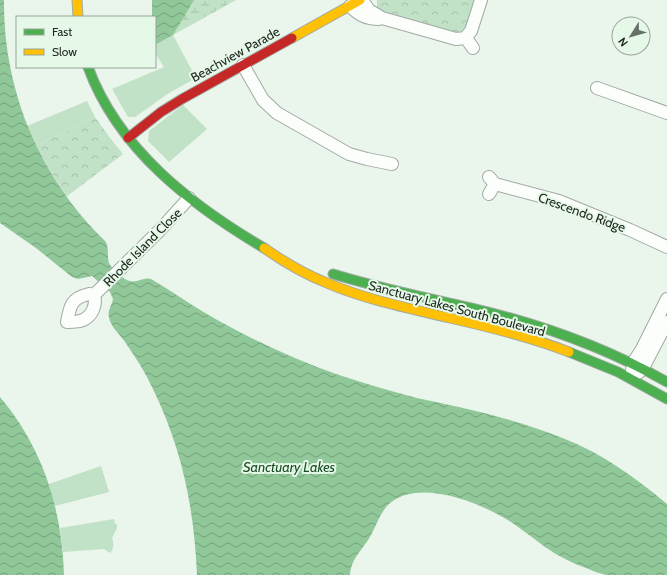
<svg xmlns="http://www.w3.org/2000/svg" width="667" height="575" font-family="Cabin,sans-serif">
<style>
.green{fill:#c1e2c6}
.wetland{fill:url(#wetland-marsh)}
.park{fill:url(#park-crowns)}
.water{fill:url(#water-waves)}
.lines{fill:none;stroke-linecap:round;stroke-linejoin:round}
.street-casing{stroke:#a1aaa3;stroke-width:14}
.fast-casing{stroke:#a1aaa3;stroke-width:11}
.slow-casing{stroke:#a1aaa3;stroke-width:11}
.jam-casing{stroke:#a1aaa3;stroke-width:11}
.street{stroke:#fcfefc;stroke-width:12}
.fast{stroke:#4caf50;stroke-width:9}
.slow{stroke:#ffc107;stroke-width:9}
.jam{stroke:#c62828;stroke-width:9}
.labels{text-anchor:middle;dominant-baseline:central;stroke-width:4;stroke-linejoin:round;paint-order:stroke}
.street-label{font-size:13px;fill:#212822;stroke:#e6f9e8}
.water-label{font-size:14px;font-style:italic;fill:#194d25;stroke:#e6f9e8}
</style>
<defs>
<pattern id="wetland-marsh" width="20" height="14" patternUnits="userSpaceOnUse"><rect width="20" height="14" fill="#c1e2c6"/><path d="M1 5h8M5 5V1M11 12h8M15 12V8" fill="none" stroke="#a6c2aa"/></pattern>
<pattern id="park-crowns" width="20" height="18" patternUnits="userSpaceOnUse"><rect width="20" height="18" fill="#c1e2c6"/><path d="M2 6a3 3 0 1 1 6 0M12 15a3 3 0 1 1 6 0" fill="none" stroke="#a6c2aa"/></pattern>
<pattern id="water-waves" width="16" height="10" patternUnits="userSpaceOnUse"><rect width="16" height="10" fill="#91c89a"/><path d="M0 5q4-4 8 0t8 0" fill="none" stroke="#76a27d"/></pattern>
</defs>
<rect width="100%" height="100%" fill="#eaf5ec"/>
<g class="green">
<path d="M 173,35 L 196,78 L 169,93 L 135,117 L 128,117 L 112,89 L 164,67 L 155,53 L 155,45 Z"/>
<path d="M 87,101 L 95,117 L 36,146 L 27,126 Z"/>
<path d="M 183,105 L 207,129 L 169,162 L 148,141 L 149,131 Z"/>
<path d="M 101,466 L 109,492 L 55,506 L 49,484 Z"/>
<path d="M 114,519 L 115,524 L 117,524 L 117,528 L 112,538 C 114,543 114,550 110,553 L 104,549 L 63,552 L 60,528 Z"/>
</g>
<path class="wetland" d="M 152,0 L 236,0 L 155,45 L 155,17 L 152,17 Z"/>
<g class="park">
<path d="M 377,0 L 478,0 L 465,37 L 380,13 L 377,8 Z"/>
<path d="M 95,117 L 110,138 L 123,154 L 66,197 L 49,170 L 36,146 Z"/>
</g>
<g class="water">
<path d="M 0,0 L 4,0 C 3,91 40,179 106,242 C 109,249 107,256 109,263 C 112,269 123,280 130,281 C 137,283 143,277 151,279 C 170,290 188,303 207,314 C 248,338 291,358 336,374 C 363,383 390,391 417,398 C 468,409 517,419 565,439 C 603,454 636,478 667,504 L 667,575 C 654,575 641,575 627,575 C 621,575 613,575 606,575 C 599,573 592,571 586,568 C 572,563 558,556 545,547 C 534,539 523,530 511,522 C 481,503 416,476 387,506 C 380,514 377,524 372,533 C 365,548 351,557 350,575 L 197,575 C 194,507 182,448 152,387 C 145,372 136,358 127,345 C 122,336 110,327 109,317 C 107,311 112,305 113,299 L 110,292 L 92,276 L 78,279 L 72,277 L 36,248 L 0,223 Z"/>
<path d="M 152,0 L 194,0 L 173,35 L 155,45 L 155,17 L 152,17 Z"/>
<path d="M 0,397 C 43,448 62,509 64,575 L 0,575 Z"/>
</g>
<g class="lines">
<defs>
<g id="street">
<path d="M 362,0 L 369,10 L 382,18 L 456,39 L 465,38 L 471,31 L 481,0"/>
<path d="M 350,6 C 359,15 366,19 379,19"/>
<path d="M 466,38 L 473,48"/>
<path d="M 243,65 L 263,100 L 277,113 L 349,154 L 367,159 L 392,164"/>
<path d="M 597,88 L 667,113"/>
<path d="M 495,184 L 559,201 L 630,230 L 667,247"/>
<path d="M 489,194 L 495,184 L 489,177"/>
<path d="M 89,294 L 94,295 C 97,305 92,316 83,320 C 79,322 72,322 67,322 C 70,306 71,298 89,294 Z"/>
<path d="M 94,295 L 160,230 L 189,198"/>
<path d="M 632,371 L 633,363 L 642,349 L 667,299"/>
<path d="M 638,373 L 643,368 L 667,322"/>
</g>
<g id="fast">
<path d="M 88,67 C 118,149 191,205 264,248"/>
<path d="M 333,274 C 385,290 439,300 492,313 C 554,329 612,351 667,382"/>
<path d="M 569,352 L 618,372 L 667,399"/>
</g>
<g id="slow">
<path d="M 77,0 L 78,17"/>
<path d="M 292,38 L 360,0"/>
<path d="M 264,248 C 284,262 304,274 327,283 C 367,300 408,308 450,318 C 490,327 531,337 569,352"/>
</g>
<path id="jam" d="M 128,138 L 161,112 L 182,99 L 292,38"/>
</defs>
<use href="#street" class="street-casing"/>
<use href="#fast" class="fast-casing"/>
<use href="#slow" class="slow-casing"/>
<use href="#jam" class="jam-casing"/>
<use href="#street" class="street"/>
<use href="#fast" class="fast"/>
<use href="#slow" class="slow"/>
<use href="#jam" class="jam"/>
</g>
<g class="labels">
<g class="street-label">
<text transform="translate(235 54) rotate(-29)">Beachview Parade</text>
<text transform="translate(582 212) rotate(20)">Crescendo Ridge</text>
<text transform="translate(142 247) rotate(-45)">Rhode Island Close</text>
<text transform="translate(457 308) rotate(15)">Sanctuary Lakes South Boulevard</text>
</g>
<g class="water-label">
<text x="289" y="467">Sanctuary Lakes</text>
</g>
</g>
<rect x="16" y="16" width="140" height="52" fill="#e6f9e8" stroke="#97a599"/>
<rect x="24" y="29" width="20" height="6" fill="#4caf50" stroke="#97a599"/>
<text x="52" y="36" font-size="12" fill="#212822">Fast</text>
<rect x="24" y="49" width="20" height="6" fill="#ffc107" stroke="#97a599"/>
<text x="52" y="56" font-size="12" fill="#212822">Slow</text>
<g transform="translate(631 36) rotate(233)"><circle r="19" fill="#e6f9e8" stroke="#97a599"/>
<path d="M0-3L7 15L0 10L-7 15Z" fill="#677069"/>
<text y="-6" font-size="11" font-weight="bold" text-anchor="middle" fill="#212822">N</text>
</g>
</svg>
